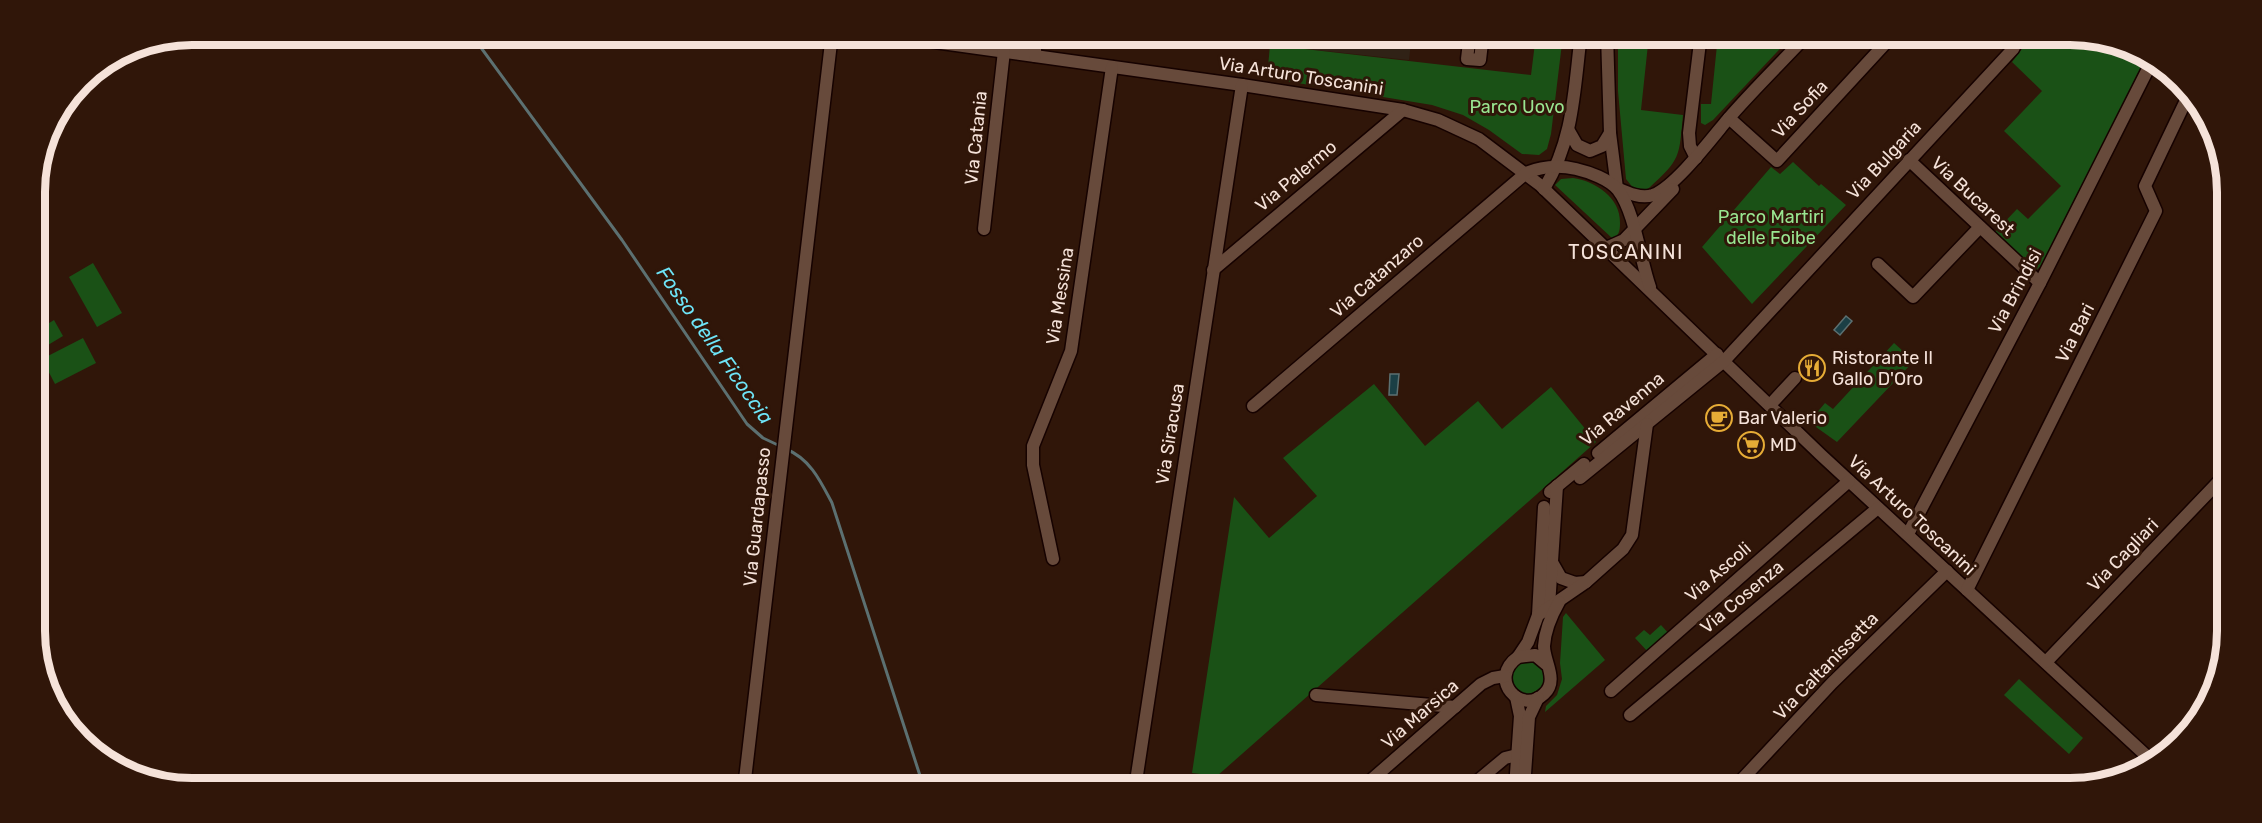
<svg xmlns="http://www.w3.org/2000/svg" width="2262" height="823" viewBox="0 0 2262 823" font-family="Rubik,sans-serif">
<rect width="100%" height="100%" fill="#301609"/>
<path fill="#302216" d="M1271,35V34L1412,35L1409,60L1270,45Z"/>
<g fill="#1a5116">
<path d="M938,34L1024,35L1023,46L1018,48L938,38Z"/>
<path d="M1536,35H1563L1551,134L1547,149L1539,155L1522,154L1489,130L1463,115L1432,105L1267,78L1270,45L1531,75Z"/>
<path d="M1618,35H1649L1641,110L1683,115C1679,157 1681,159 1649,188L1644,190L1634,189L1626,179L1618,91Z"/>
<path d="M1756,35L1774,37L1776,35H1793L1713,120L1705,125L1701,123V104H1711L1718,35Z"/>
<path d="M2024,35H2070L2121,43L2146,59L2040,267L2036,270L1995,232L2017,209L2028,219L2061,186L2004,131L2042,91L2012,62L2024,46Z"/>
<path d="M1793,162L1819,186L1821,184L1846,205L1752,304L1702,247L1771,167L1780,174Z"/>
<path d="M1573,178C1595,181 1621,198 1620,223C1620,231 1619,235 1613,239L1555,185L1561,179Z"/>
<path d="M93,263L122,313L97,327L69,277Z"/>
<path d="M54,320L63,336L38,351L36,347V331Z"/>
<path d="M83,338L96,363L55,384L42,359Z"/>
<path d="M1894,343L1914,361L1837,442L1809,422L1825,403L1833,409Z"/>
<path d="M1374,384L1425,446L1478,401L1502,429L1551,387L1596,442L1217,776L1192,773L1234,497L1269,538L1317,496L1283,458Z"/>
<path d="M1566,613L1605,660L1545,712L1546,706L1557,695L1562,679L1560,663L1563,617Z"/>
<path d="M1661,625L1670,635L1649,653L1635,638L1644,630L1650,635Z"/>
<circle cx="1528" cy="678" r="18"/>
<path d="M2019,679L2083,738L2069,754L2004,695Z"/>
</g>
<g fill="#1b3f45" stroke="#5c7071" stroke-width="1.5">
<path d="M1846,316L1852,321L1840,335L1834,330Z"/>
<path d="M1390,374H1399L1397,395H1389Z"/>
</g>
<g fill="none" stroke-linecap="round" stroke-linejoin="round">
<g stroke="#5c7071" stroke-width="3">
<path d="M471,34L622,240L747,424L763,438L780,446"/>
<path d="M786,449C810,459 820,480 832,503L924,788"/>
</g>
<defs>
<g id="minor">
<path d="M877,34L1242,85L1403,110L1438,120L1479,139L1540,185L1821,455L2152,761"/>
<path d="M1470,34L1467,59L1480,60L1483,34"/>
<path d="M1607,34L1610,133L1617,188"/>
<path d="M1182,41V34"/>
<path d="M969,46L983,34"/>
<path d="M1035,56V34"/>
<path d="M1729,118L1777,161L1894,34"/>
<path d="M1569,131L1577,145L1590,151L1602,146L1610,133"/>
<path d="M1696,158L1690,146L1689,133L1701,34"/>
<path d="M1909,160L2040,283"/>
<path d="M1617,188C1628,193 1641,199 1653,195C1675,187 1712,138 1728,119C1753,90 1781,63 1808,34"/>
<path d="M1544,189C1574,139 1574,90 1581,34"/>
<path d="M984,229L1004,51L997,34"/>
<path d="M1606,248L1624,240L1673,189"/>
<path d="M1878,264L1913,297L1980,227"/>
<path d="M1213,270L1403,110"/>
<path d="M1770,405L1795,378"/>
<path d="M1253,406L1526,173C1543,166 1558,165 1576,169C1589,172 1609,179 1618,190C1635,212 1640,259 1650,287"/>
<path d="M1598,453L1717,354"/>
<path d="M1580,478L1724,361L2013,49L2016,43L2015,34"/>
<path d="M1550,492L1584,464"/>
<path d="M1908,534L2040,283L2151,63"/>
<path d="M1053,559L1033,465V446L1071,351L1112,67"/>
<path d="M1553,564L1561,578L1575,583L1586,582"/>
<path d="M1967,590L2156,211L2145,186L2190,92"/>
<path d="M1549,606L1557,486"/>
<path d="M1538,615L1544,507"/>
<path d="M1518,657L1528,642L1538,615L1586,582L1623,549L1632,535L1647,424"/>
<path d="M2046,662L2227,473"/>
<path d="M1547,665L1535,655L1518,657C1487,679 1521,716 1544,694C1559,680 1544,662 1544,646C1545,630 1551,616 1559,602"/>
<path d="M1611,691L1849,481"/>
<path d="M1316,695L1455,707"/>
<path d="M1630,715L1878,508"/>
<path d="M744,788L832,34"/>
<path d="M1135,788L1242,85"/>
<path d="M1362,788L1481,684L1493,678L1505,676"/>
<path d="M1469,788L1505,758L1525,753"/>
<path d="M1515,788L1520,716L1516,697"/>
<path d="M1524,788L1529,717L1538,698"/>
<path d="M1734,788L1832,683L1947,571"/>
</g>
</defs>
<use href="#minor" stroke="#160200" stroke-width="15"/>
<use href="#minor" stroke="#674a3b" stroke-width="12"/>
</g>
<defs>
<symbol id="restaurant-ring" viewBox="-11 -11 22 22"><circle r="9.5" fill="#301609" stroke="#e6ac36" stroke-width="1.5"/><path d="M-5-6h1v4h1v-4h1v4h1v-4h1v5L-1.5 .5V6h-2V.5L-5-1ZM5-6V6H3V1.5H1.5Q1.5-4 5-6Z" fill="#e6ac36"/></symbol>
<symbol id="cafe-ring" viewBox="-11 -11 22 22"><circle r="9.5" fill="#301609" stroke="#e6ac36" stroke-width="1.5"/><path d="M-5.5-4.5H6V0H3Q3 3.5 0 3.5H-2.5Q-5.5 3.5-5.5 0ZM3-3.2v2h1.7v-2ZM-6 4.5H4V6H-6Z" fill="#e6ac36"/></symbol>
<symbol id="supermarket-ring" viewBox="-11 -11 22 22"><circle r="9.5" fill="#301609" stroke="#e6ac36" stroke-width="1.5"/><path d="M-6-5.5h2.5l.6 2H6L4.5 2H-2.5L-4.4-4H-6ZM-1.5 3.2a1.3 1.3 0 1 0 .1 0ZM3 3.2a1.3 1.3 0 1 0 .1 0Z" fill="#e6ac36"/></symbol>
</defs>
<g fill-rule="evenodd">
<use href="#restaurant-ring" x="1797" y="353" width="30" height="30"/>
<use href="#cafe-ring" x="1704" y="403" width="30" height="30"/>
<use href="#supermarket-ring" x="1736" y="430" width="30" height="30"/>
</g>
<g text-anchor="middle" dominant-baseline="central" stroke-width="6" stroke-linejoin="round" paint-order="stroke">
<g font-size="18" fill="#f5e2d9" stroke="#301609">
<text transform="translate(1301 76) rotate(9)">Via Arturo Toscanini</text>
<text transform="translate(1800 109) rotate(-47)">Via Sofia</text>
<text transform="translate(976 138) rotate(-84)">Via Catania</text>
<text transform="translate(1884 160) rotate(-47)">Via Bulgaria</text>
<text transform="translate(1296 176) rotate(-40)">Via Palermo</text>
<text transform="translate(1973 196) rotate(43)">Via Bucarest</text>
<text transform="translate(1377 276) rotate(-41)">Via Catanzaro</text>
<text transform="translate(2015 291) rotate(-62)">Via Brindisi</text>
<text transform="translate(1060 296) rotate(-81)">Via Messina</text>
<text transform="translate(2075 333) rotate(-63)">Via Bari</text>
<text transform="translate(1622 409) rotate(-40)">Via Ravenna</text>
<text transform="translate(1170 434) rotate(-81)">Via Siracusa</text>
<text transform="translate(1912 515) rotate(43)">Via Arturo Toscanini</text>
<text transform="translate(757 517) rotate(-84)">Via Guardapasso</text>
<text transform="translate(2123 555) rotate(-46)">Via Cagliari</text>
<text transform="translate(1718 572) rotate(-41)">Via Ascoli</text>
<text transform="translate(1742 597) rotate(-40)">Via Cosenza</text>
<text transform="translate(1826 666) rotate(-46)">Via Caltanissetta</text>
<text transform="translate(1420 714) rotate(-41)">Via Marsica</text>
</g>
<g font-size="18" fill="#99e691" stroke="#301609">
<text x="1517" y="107">Parco Uovo</text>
<text x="1771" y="217">Parco Martiri<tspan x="1771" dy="21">delle Foibe</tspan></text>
</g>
<g font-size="18" fill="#f5e2d9" stroke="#301609" text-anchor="start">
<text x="1832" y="358">Ristorante Il<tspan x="1832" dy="21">Gallo D'Oro</tspan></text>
<text x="1738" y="418">Bar Valerio</text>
<text x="1770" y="445">MD</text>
</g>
<g font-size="20" letter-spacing="1.5" fill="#f5e2d9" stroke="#301609">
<text x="1626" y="252">TOSCANINI</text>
</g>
<g font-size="20" font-style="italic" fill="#6ee5f8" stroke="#301609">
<text transform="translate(715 345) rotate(55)">Fosso della Ficoccia</text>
</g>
</g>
<path d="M0 0H2262V823H0ZM192 45H2070A147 147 0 0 1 2217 192V631A147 147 0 0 1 2070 778H192A147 147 0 0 1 45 631V192A147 147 0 0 1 192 45Z" fill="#301609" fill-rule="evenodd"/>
<path fill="none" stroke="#f5e2d9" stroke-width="8" d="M192 45H2070A147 147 0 0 1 2217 192V631A147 147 0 0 1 2070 778H192A147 147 0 0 1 45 631V192A147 147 0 0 1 192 45Z"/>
</svg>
